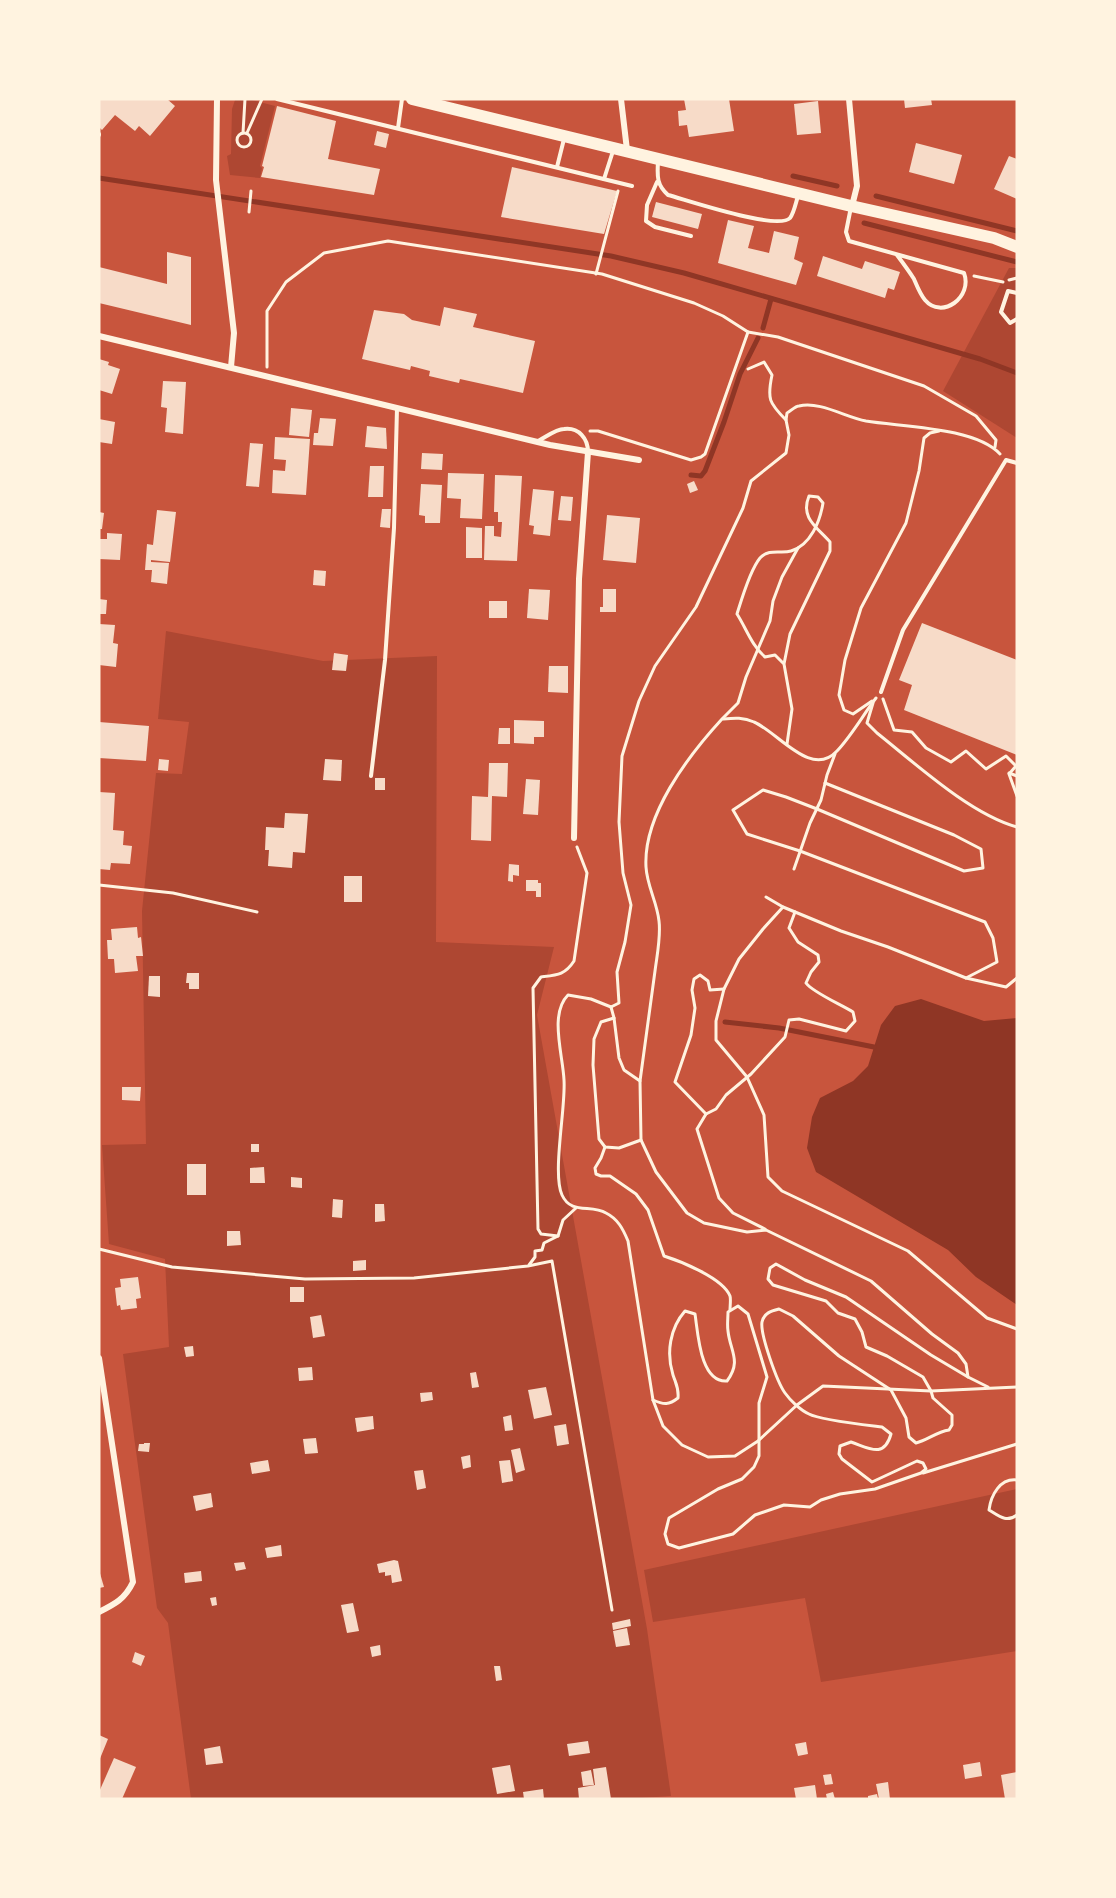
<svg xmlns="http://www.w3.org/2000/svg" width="1116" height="1898" viewBox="0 0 1116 1898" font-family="Arial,sans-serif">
<rect width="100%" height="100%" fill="#c8553d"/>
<g fill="#ae4732">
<path d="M238,99H248L275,106L260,166L262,168L260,178L230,175L227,156L231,154L232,109L235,100Z"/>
<path d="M1009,268H1017V438L943,391Z"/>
<path d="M166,631L323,661L437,656L436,942L554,947L537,1015L647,1629L671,1796L627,1799H191L168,1623L157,1608L123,1354L169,1347L165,1259L109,1244L102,1145L146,1144L142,911L156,773L182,774L189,722L158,719Z"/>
<path d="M1017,1489V1651L821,1682L805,1598L653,1622L644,1570Z"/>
</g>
<path fill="#8f3625" d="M921,999L984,1021L1017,1018V1305L976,1277L948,1250L816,1172L807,1148L812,1117L820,1098L853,1081L868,1066L881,1025L895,1006Z"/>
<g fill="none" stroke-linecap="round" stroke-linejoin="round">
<g stroke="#8f3625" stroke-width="5">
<path d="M793,176L837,186"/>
<path d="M99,178L611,256L684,273L980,359L1017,373"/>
<path d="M876,196L1017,231"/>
<path d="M864,223L1017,262"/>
<path d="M763,328L771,299"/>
<path d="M691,475L701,476L705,471L724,422L740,374L758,338"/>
<path d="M725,1022L779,1028L874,1047"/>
</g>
</g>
<g fill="#f7dbc8">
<path d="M99,99H167L175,106L150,136L139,126L135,131L115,115L102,130L99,127Z"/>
<path d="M684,99H729L734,131L689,137L687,125L679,126L678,111L686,110Z"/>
<path d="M904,99H931L932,105L905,108Z"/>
<path d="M818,101L821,133L797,135L794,104Z"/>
<path d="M277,106L336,121L328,159L380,169L374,195L261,177L264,167L262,166Z"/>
<path d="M377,131L389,134L386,148L374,145Z"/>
<path d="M916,143L962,155L954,184L909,172Z"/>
<path d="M1009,156L1017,159V199L994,189Z"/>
<path d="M512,167L617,191L604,234L501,217Z"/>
<path d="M656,202L702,214L698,229L652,217Z"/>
<path d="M728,220L754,226L748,248L769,253L774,231L799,237L794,259L803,263L796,285L718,263Z"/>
<path d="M167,252L191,257V325L99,303V267L167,284Z"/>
<path d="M823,256L862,269L865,261L900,272L894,290L888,288L885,298L817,276Z"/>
<path d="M444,307L477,314L473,327L535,341L523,393L460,379L459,383L429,376L430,371L411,366L410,370L362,359L374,310L404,314L412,320L440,326Z"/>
<path d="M99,359L109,362L108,365L120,369L112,394L99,390Z"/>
<path d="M163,381L186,382L183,434L165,432L167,408L161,407Z"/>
<path d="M291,408L312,410L309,437L289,435Z"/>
<path d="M320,418L336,419L333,446L313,445L314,433H318Z"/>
<path d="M99,419L115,422L112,444L99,442Z"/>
<path d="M367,426L386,428L387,449L365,447Z"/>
<path d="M275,437L310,439L306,495L272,493L273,470L285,471L286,460L274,459Z"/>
<path d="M250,443L263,444L259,487L246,486Z"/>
<path d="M422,453L443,454L442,470L421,469Z"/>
<path d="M370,466H384L383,497H368Z"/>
<path d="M448,473L484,474L482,519L460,518L461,499L447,498Z"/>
<path d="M495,475L522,476L517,561L484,560L485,526H494V536L501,537L502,522H498V512H494Z"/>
<path d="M694,481L698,490L690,493L687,484Z"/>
<path d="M421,484L442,485L440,523H425V516L419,515Z"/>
<path d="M533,489L554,491L550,536L533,534L534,526L529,525Z"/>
<path d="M561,496L573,497L571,521L558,520Z"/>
<path d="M382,509H391L390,528L380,527Z"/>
<path d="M157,510L176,512L170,562L151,560V562L169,563L167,584L151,582L152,570H145L147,544L153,545Z"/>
<path d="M99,512L104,513L102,529H99Z"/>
<path d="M607,515L640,518L636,563L603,560Z"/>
<path d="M466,527L482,528V558H466Z"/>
<path d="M107,533L122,534L120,560L99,559V539H107Z"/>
<path d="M314,570L326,571L325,586L313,585Z"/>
<path d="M529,589L550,590L548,620L527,618Z"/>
<path d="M603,589H616V612H600V607H603Z"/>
<path d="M99,599L107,600L106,614H99Z"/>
<rect x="489" y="601" width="18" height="17"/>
<path d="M922,623L1017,660V755L904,710L912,685L899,680Z"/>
<path d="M99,624L115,625L113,643L118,644L116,667L99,665Z"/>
<path d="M334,653L348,655L346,671L332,670Z"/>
<path d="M549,666H568V693L548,692Z"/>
<path d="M514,720L544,721V737H534V744L514,743Z"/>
<path d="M99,722L149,726L146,761L99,758Z"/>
<path d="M499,728H510V744H498Z"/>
<path d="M159,759L169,760L168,771L158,770Z"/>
<path d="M325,759L342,760L341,781L323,780Z"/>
<path d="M489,763H508L507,797L492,796L491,841L471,840L472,796L488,797Z"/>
<rect x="375" y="778" width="10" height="12"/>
<path d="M526,779L540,780L538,815L523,814Z"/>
<path d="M99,792L115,793L113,830L124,831L123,845L132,846L130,864L111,863L110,870L99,869Z"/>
<path d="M285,813L308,814L305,853L293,852L292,868L268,866L269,850H265L266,827L284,828Z"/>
<path d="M509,864L519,865V876L513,875V882L508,881Z"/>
<rect x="344" y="876" width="18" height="26"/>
<path d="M526,880H538V883H541V897H536V891H526Z"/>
<path d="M137,927L138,938L141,937L143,956H136L138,971L115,973L114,959H108L107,940H112L111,929Z"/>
<path d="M187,973H199V989H189V983H186Z"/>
<path d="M149,976H160V997L148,996Z"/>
<path d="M122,1087H141L140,1101L122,1100Z"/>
<rect x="251" y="1144" width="8" height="8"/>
<rect x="187" y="1164" width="19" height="31"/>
<path d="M264,1167L265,1183H250V1168Z"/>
<path d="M291,1177L302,1178V1188L291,1187Z"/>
<path d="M333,1199L343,1200L342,1218L332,1217Z"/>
<path d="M375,1204H384L385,1221L375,1222Z"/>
<path d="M227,1231H240L241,1245L227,1246Z"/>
<path d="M366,1260V1270L353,1271V1261Z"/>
<path d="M138,1277L141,1298L136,1299L137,1308L121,1310L120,1305L117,1306L115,1288L121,1287L120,1279Z"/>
<rect x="290" y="1287" width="14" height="15"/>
<path d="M321,1315L325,1336L313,1338L310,1317Z"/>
<path d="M193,1346L194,1356L186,1357L184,1347Z"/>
<path d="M312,1367L313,1380L299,1381L298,1368Z"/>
<path d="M476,1372L479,1387L472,1388L470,1373Z"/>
<path d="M546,1387L552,1415L534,1419L528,1390Z"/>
<path d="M432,1392L433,1400L421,1402L420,1393Z"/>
<path d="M511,1415L513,1430L505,1431L503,1417Z"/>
<path d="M373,1416L374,1429L357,1432L355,1418Z"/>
<path d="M566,1424L569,1444L557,1446L554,1426Z"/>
<path d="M316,1438L318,1453L305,1454L303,1439Z"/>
<path d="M144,1443H150L149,1452L138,1451L139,1444H144Z"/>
<path d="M520,1448L525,1470L516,1473L511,1450Z"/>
<path d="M470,1455L471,1467L463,1469L461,1457Z"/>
<path d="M268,1460L270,1471L252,1474L250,1463Z"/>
<path d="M510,1460L513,1481L502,1483L499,1461Z"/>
<path d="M423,1470L426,1488L417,1490L414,1471Z"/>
<path d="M211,1493L213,1507L196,1511L193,1496Z"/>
<path d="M281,1545L282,1556L267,1558L265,1548Z"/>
<path d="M394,1560L398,1561L402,1581L392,1583L391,1575L385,1576V1572L379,1573L377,1564Z"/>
<path d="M244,1562L246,1569L236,1571L234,1563Z"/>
<path d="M99,1570L104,1587L99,1588Z"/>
<path d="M201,1571L202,1581L185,1583L184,1573Z"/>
<path d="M216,1597L217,1605L212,1606L210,1598Z"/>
<path d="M353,1603L359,1631L347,1633L341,1605Z"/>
<path d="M630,1619L631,1626L613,1630L612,1623Z"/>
<path d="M627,1628L630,1645L616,1647L613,1631Z"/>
<path d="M380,1645L381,1655L372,1657L370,1647Z"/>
<path d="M135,1652L145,1656L141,1666L132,1662Z"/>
<path d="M494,1666H500L502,1680L496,1681Z"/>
<path d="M99,1735L108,1739L99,1761Z"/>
<path d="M588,1741L590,1753L569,1756L567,1744Z"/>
<path d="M806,1742L808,1754L798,1756L795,1744Z"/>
<path d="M220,1746L223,1763L206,1765L204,1749Z"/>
<path d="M114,1758L136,1767L122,1799H99V1792Z"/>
<path d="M980,1762L982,1776L965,1779L963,1765Z"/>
<path d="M510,1765L515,1791L497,1794L492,1768Z"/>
<path d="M606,1767L611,1799H579L578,1788L595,1785L593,1769Z"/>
<path d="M591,1770L594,1785L583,1786L581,1772Z"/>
<path d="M1017,1772V1799H1005L1001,1775Z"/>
<path d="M831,1774L833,1784L825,1785L823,1775Z"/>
<path d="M888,1782L890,1799H879L876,1784Z"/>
<path d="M815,1785L817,1799H796L794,1788Z"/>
<path d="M543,1789L544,1799H524L523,1792Z"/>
<path d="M833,1792L835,1799H827L826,1794Z"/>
<path d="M877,1794L878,1799H868V1796Z"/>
</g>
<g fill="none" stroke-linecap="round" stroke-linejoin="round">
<g stroke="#fff3e0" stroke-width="3">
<path d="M243,133L245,99"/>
<path d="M247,133L262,99"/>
<circle cx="244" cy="140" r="7"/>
<path d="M249,212L251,191"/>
<path d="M596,274L618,191"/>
<path d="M974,276L1003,282"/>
<path d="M1009,280L1017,278"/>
<path d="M267,367V311L286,282L324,253L388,241L602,274L694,303L723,316L748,332"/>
<path d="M748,369L764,362L772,375C767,399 769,403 786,420"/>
<path d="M590,431H598L691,460L701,457L705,454L748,332L778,337L924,386L976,416L996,440L995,447"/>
<path d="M1000,454C975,427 902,427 866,421C845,417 820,401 799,406C795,406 791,411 787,413L786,420L789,435L786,453L751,481L743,508L696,607L655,666L639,701L622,756L619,822L623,873L631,905L625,942L617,972L619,1003L611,1007L591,999L568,995C549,1014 563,1055 564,1080C566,1107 552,1173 562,1195C571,1215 591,1204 606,1213C618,1219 623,1229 628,1241L653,1400L663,1426L682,1445L708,1457L735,1456L758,1441L797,1405L823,1386L931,1391L1017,1387"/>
<path d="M784,664L775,655L765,657C752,646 746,628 737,614C742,598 750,570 760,558C769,548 781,554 791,551C811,545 820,521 823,503L818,497L809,496C800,518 817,527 830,542V551L790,634L784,664L792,709L787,744"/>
<path d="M883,699L894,730L912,732L926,748L951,762L966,751L986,769L1006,756L1016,766L1009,774L1017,796"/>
<path d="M872,701L853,714L844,710L839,695L845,660L861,608L906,523L919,471L924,438L930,433L939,431"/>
<path d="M873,703L867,723L877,733C916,764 970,814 1017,827"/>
<path d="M723,718L738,703L746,677L770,621L773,601L782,577L798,548"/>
<path d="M1009,773L1017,776"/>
<path d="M825,783L954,835L981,849L983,868L964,871L817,809L786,797L763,790L733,810L747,834L800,851L985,922L993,938L997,962L966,978"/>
<path d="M794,869L810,823L821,800L827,775L835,754"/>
<path d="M99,885L173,893L257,912"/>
<path d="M766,897L783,907L841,931L888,947L966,978L1006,987L1017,978"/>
<path d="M783,907L763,929L739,959L724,989L716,1021V1040L747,1077L764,1115L768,1177L782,1191L908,1251L987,1318L1017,1329"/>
<path d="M611,1007L614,1018L601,1022L594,1039L593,1065L599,1139L605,1147L619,1148L641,1140"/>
<path d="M614,1018L619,1058L624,1070L640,1081L641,1140L656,1172L687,1213L704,1223L747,1232L766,1230L871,1281L932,1334L958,1353L966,1364L968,1377L988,1387"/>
<path d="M640,1081C645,1044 650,1008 655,971C657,955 661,937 659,921C657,902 647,886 646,867C643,815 688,756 722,719C734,718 743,717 754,722C778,732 811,779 837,751C852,735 863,715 876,698"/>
<path d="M706,1114L675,1082L691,1035L695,1008L692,990L694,979L700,975L708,981L710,990L724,989"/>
<path d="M605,1147L601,1158L595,1168L596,1174L601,1176H610L636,1194L648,1210L664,1256C680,1261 723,1278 730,1296C731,1299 730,1306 730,1310"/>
<path d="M765,1229L733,1213L719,1198L697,1129L706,1114L716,1109L726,1095L751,1074L785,1037L789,1020L799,1019L846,1031L855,1021L853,1012C842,1005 812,992 806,983L811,972L819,962L818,955L798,942L789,928L795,912"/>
<path d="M558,1236L541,1234L538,1229L533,988L541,977C557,975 565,975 574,961L587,873L577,847"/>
<path d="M99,1249L172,1267L305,1279L414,1278L528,1266L552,1261L612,1610"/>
<path d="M529,1265L535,1257V1251L542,1250L544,1243L558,1236L563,1220L576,1208"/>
<path d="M653,1400C664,1405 669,1405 678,1398C679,1388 676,1384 673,1375C666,1353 670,1328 685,1311L695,1314C698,1333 700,1383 727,1381C742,1361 730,1351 728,1331C727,1325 728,1318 728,1312L738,1306L748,1314L767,1377L759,1403V1456L754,1467L742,1479L718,1489L669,1518L665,1534L668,1544L679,1548L733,1534L755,1515L784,1505L810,1507L821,1500L840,1494L875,1489L921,1473L926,1469L923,1463L917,1461L872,1482L842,1459L839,1454L840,1446L851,1442C869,1448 884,1459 891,1434L882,1427C866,1425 820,1420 809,1414C800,1410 790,1400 785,1393C777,1382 760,1334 762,1322C764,1313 771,1311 779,1309L793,1316L839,1356L891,1390L906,1418L909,1437L916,1443C928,1440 936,1432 949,1430L952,1425V1415L933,1398L931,1391L923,1377L887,1356L866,1347L862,1332L855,1319L838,1313L826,1301L773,1285L768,1279L770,1268L776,1264L805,1280L846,1297L931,1355L968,1377"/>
<path d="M923,1473L1017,1444"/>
<path d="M1017,1480C1000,1478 991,1495 989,1510C999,1516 1006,1523 1017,1515"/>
</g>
<g stroke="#fff3e0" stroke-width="4">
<path d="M277,99L632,186"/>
<path d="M398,128L402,99"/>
<path d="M99,134V135"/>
<path d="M658,162C657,177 657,185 668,195C687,200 778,231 790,218C794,213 796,202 798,196"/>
<path d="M557,167L564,139"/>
<path d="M604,179L613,151"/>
<path d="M657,182L647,205L646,221L655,227L691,236"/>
<path d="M851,207L846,232L849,241L964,273C973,297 942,320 925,300C920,294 917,286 914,279C909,271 903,263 897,255"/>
<path d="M1017,293L1008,291L1001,312L1010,323L1017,319"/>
<path d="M538,441C546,437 556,429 564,429C579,427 588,439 588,452"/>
<path d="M881,692L903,630L1006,460L1017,463"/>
<path d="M371,776L385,660L394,528L397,408"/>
</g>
<g stroke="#fff3e0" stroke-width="6">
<path d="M217,99L216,180L234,333L231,367"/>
<path d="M621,99L627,150"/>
<path d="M849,99L857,186L852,206"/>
<path d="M99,336L550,445L639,460"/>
<path d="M574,838L579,579L588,452"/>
<path d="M99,1358L133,1582C125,1599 115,1604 99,1612"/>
</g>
<path stroke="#fff3e0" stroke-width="12" d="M412,99L851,206L994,238L1017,247"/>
</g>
<rect width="1116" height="1898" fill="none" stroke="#fff3e0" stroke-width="201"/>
</svg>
